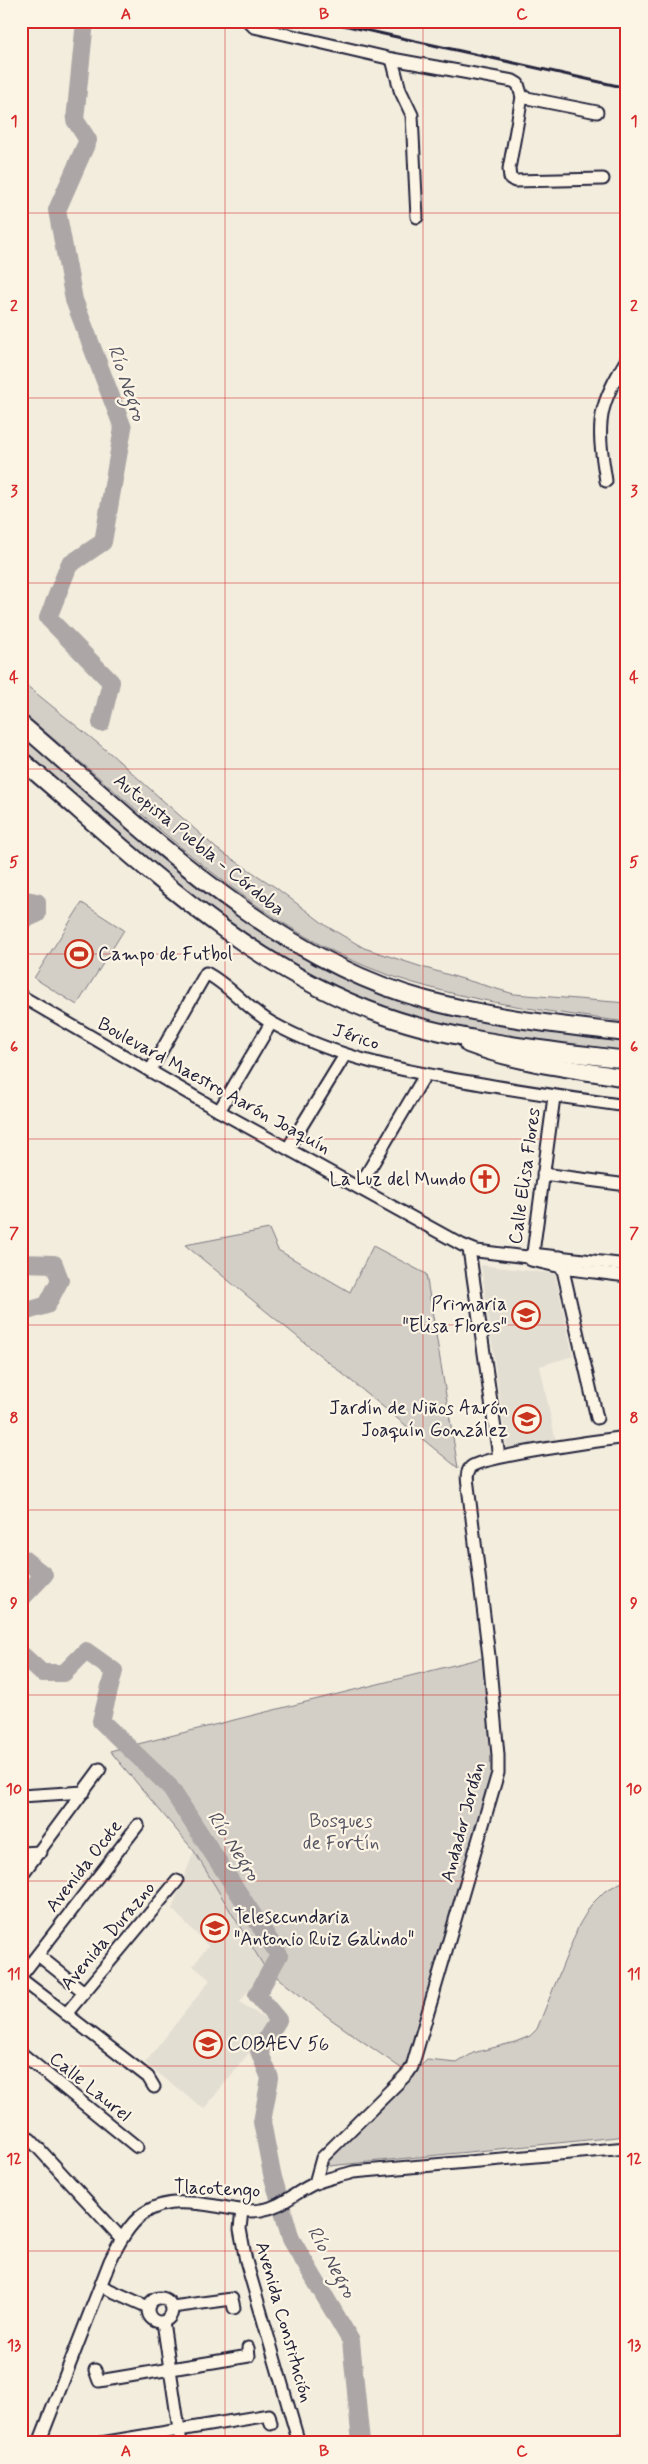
<svg xmlns="http://www.w3.org/2000/svg" width="648" height="2464" viewBox="0 0 648 2464" font-family="Mynerve,sans-serif">
<rect width="100%" height="100%" fill="#f3edde"/>
<filter id="ink" filterUnits="userSpaceOnUse"><feTurbulence type="fractalNoise" baseFrequency=".02" numOctaves="2"/><feDisplacementMap in="SourceGraphic" scale="10" xChannelSelector="R" yChannelSelector="G"/><feConvolveMatrix kernelMatrix="1 2 1 2 8 2 1 2 1" color-interpolation-filters="sRGB"/></filter>
<g filter="url(#ink)">
<g fill="#e3ded2">
<path d="M481,1265L555,1274L573,1356L540,1366L556,1442L507,1449Z"/>
<path d="M194,1851L265,1968L240,2002L272,2024L204,2109L145,2063L210,1980L193,1966L208,1946L172,1909Z"/>
</g>
<g fill="#d4cfc6" stroke="#7b7880">
<path d="M21,681L111,754L217,849L275,887L328,927L364,948L422,967L514,994L627,1003V1022C544,1011 462,1001 383,973C296,941 223,883 153,824C109,786 65,749 21,711Z"/>
<path d="M21,732L224,904L261,932L306,958L358,984L433,1009L627,1040V1052L465,1030L429,1022L354,995L299,969L214,914L21,751Z"/>
<path d="M82,903L124,930L77,1005L34,978Z"/>
<path d="M269,1229L278,1250L350,1292L373,1246L426,1274L458,1468L185,1245Z"/>
<path d="M486,1657L498,1773L408,2073L332,2020L265,1968L194,1851L110,1751Z"/>
<path d="M622,1882L627,1931V2136L329,2166L327,2161L414,2075L416,2070L427,2060L457,2063L473,2053L515,2042L530,2036L537,2029L579,1925L591,1905L605,1891Z"/>
</g>
<g fill="none" stroke-linecap="round" stroke-linejoin="round">
<g stroke="#aca7a6" stroke-width="18">
<path d="M85,21L75,120L88,140L57,210L74,300L123,428L103,542L69,565L48,618L111,682L101,723"/>
<path d="M21,899L37,902V914L21,921"/>
<path d="M21,1263L54,1264L60,1280L47,1305L21,1313"/>
<path d="M21,1557L44,1575L21,1599"/>
<path d="M21,1654L42,1673H64L86,1651L114,1671L101,1721L169,1786L279,1955L257,1995L278,2020L259,2051L270,2078L262,2122L272,2174L291,2239L351,2341L361,2443"/>
</g>
<defs>
<g id="minor">
<path d="M248,21L254,27L392,59L513,81L518,84L522,97L509,169L510,178L515,181L603,179"/>
<path d="M392,59L400,90L412,115L417,217"/>
<path d="M522,97L597,112"/>
<path d="M606,481C603,460 598,437 602,415C605,396 617,376 627,359"/>
<path d="M21,996L219,1111L462,1245L477,1251L527,1257L532,1254L627,1265"/>
<path d="M150,1071L206,973C231,986 248,1010 272,1023C335,1058 407,1072 476,1083C526,1092 576,1099 627,1106"/>
<path d="M219,1111L271,1023"/>
<path d="M288,1148L345,1055"/>
<path d="M543,1174L627,1185"/>
<path d="M359,1187L425,1075"/>
<path d="M469,1249L499,1457"/>
<path d="M560,1257L597,1418"/>
<path d="M531,1260L570,1269L627,1276"/>
<path d="M532,1260L554,1097"/>
<path d="M21,1796L84,1792"/>
<path d="M21,1853L41,1852"/>
<path d="M21,1876L100,1769"/>
<path d="M38,1955L84,1992"/>
<path d="M21,1976L138,1825"/>
<path d="M21,1979L148,2077L154,2087"/>
<path d="M66,2014L177,1881"/>
<path d="M21,2053L137,2147"/>
<path d="M21,2134L30,2139L121,2238"/>
<path d="M315,2183L322,2158L408,2073L412,2067L498,1773V1755L489,1656L468,1486C467,1479 466,1472 471,1467C483,1456 603,1440 627,1437"/>
<path d="M242,2210L240,2229L246,2261L299,2443"/>
<path d="M101,2286L148,2307"/>
<circle cx="160" cy="2310" r="12"/>
<path d="M172,2307L232,2299L234,2308"/>
<path d="M163,2322L181,2443"/>
<path d="M95,2370L99,2381L249,2356L248,2348"/>
<path d="M39,2443L110,2261C136,2207 156,2196 216,2206C230,2208 246,2213 261,2210C283,2207 296,2191 316,2183C327,2178 341,2176 353,2172L627,2148"/>
<path d="M101,2443L269,2415L271,2424"/>
<path d="M579,2443L627,2441"/>
</g>
<g id="highway">
<path d="M21,724C143,828 268,957 426,1000C492,1018 559,1025 627,1033"/>
<path d="M21,760C135,856 242,966 385,1016C458,1042 550,1050 627,1060"/>
<path d="M468,1044C518,1063 574,1069 627,1078"/>
</g>
</defs>
<use href="#minor" stroke="#22223b" stroke-width="15"/>
<use href="#highway" stroke="#22223b" stroke-width="20"/>
<use href="#minor" stroke="#fcf5e5" stroke-width="11"/>
<use href="#highway" stroke="#fcf5e5" stroke-width="16"/>
<path stroke="#22223b" stroke-width="3" d="M325,21L627,88"/>
</g>
</g>
<path fill="none" stroke="#d62828" stroke-width="1" stroke-opacity="0.55" d="M225,21V2443M423,21V2443M21,213H627M21,398H627M21,583H627M21,769H627M21,954H627M21,1139H627M21,1325H627M21,1510H627M21,1695H627M21,1881H627M21,2066H627M21,2251H627"/>
<defs>
<symbol id="stadium-ring" viewBox="-11 -11 22 22"><circle r="9.5" fill="#fcf5e5" stroke="#c8321e" stroke-width="1.5"/><path d="M0-5a6.5 5 0 1 0 0 10a6.5 5 0 1 0 0-10ZM-3.5-1.8h7v3.6h-7Z" fill="#c8321e"/></symbol>
<symbol id="church-ring" viewBox="-11 -11 22 22"><circle r="9.5" fill="#fcf5e5" stroke="#c8321e" stroke-width="1.5"/><path d="M-1.2-6h2.4v3.5h3.3v2.4h-3.3V6h-2.4V-.1h-3.3v-2.4h3.3Z" fill="#c8321e"/></symbol>
<symbol id="school-ring" viewBox="-11 -11 22 22"><circle r="9.5" fill="#fcf5e5" stroke="#c8321e" stroke-width="1.5"/><path d="M0-5L7-2L0 1L-7-2ZM-4 1L0 2.5L4 1V4Q0 6-4 4Z" fill="#c8321e"/></symbol>
</defs>
<g fill-rule="evenodd">
<use href="#stadium-ring" x="63" y="938" width="32" height="32"/>
<use href="#church-ring" x="469" y="1163" width="32" height="32"/>
<use href="#school-ring" x="510" y="1299" width="32" height="32"/>
<use href="#school-ring" x="511" y="1403" width="32" height="32"/>
<use href="#school-ring" x="199" y="1912" width="32" height="32"/>
<use href="#school-ring" x="192" y="2028" width="32" height="32"/>
</g>
<g text-anchor="middle" dominant-baseline="central" stroke-width="4.5" stroke-linejoin="round" paint-order="stroke">
<g font-size="19" fill="#22223b" stroke="#fcf5e5">
<text transform="translate(199 845) rotate(39)">Autopista Puebla - Córdoba</text>
<text transform="translate(356 1037) rotate(18)">Jérico</text>
<text transform="translate(214 1086) rotate(29)">Boulevard Maestro Aarón Joaquín</text>
<text transform="translate(525 1176) rotate(-82)">Calle Elisa Flores</text>
<text transform="translate(463 1822) rotate(-75)">Andador Jordán</text>
<text transform="translate(84 1866) rotate(-52)">Avenida Ocote</text>
<text transform="translate(108 1936) rotate(-50)">Avenida Durazno</text>
<text transform="translate(90 2087) rotate(39)">Calle Laurel</text>
<text transform="translate(217 2189) rotate(3)">Tlacotengo</text>
<text transform="translate(284 2322) rotate(74)">Avenida Constitución</text>
</g>
<g font-size="19" fill="#22223b" stroke="#fcf5e5" text-anchor="start">
<text x="98" y="954">Campo de Futbol</text>
<text x="466" y="1179" text-anchor="end">La Luz del Mundo</text>
<text x="507" y="1304" text-anchor="end">Primaria<tspan x="507" dy="22">"Elisa Flores"</tspan></text>
<text x="508" y="1408" text-anchor="end">Jardín de Niños Aarón<tspan x="508" dy="22">Joaquín González</tspan></text>
<text x="234" y="1917">Telesecundaria<tspan x="234" dy="22">"Antonio Ruiz Galindo"</tspan></text>
<text x="227" y="2044">COBAEV 56</text>
</g>
<g font-size="19" fill="#575665" stroke="#fcf5e5">
<text x="341" y="1821">Bosques<tspan x="341" dy="22">de Fortín</tspan></text>
</g>
<g font-size="20" font-style="italic" fill="#525160" stroke="#fcf5e5">
<text transform="translate(126 383) rotate(71)">Río Negro</text>
<text transform="translate(233 1846) rotate(57)">Río Negro</text>
<text transform="translate(331 2262) rotate(61)">Río Negro</text>
</g>
</g>
<rect width="648" height="2464" fill="none" stroke="#fcf5e5" stroke-width="55"/>
<rect x="28" y="28" width="592" height="2408" fill="none" stroke="#d62828" stroke-width="2"/>
<g font-size="16" text-anchor="middle" font-weight="bold" fill="#d62828">
<text x="126" y="19">A</text>
<text x="324" y="19">B</text>
<text x="522" y="19">C</text>
<text x="14" y="126">1</text>
<text x="634" y="126">1</text>
<text x="14" y="311">2</text>
<text x="634" y="311">2</text>
<text x="14" y="496">3</text>
<text x="634" y="496">3</text>
<text x="14" y="682">4</text>
<text x="634" y="682">4</text>
<text x="14" y="867">5</text>
<text x="634" y="867">5</text>
<text x="14" y="1052">6</text>
<text x="634" y="1052">6</text>
<text x="14" y="1238">7</text>
<text x="634" y="1238">7</text>
<text x="14" y="1423">8</text>
<text x="634" y="1423">8</text>
<text x="14" y="1608">9</text>
<text x="634" y="1608">9</text>
<text x="14" y="1794">10</text>
<text x="634" y="1794">10</text>
<text x="14" y="1979">11</text>
<text x="634" y="1979">11</text>
<text x="14" y="2164">12</text>
<text x="634" y="2164">12</text>
<text x="14" y="2350">13</text>
<text x="634" y="2350">13</text>
<text x="126" y="2456">A</text>
<text x="324" y="2456">B</text>
<text x="522" y="2456">C</text>
</g>
</svg>
